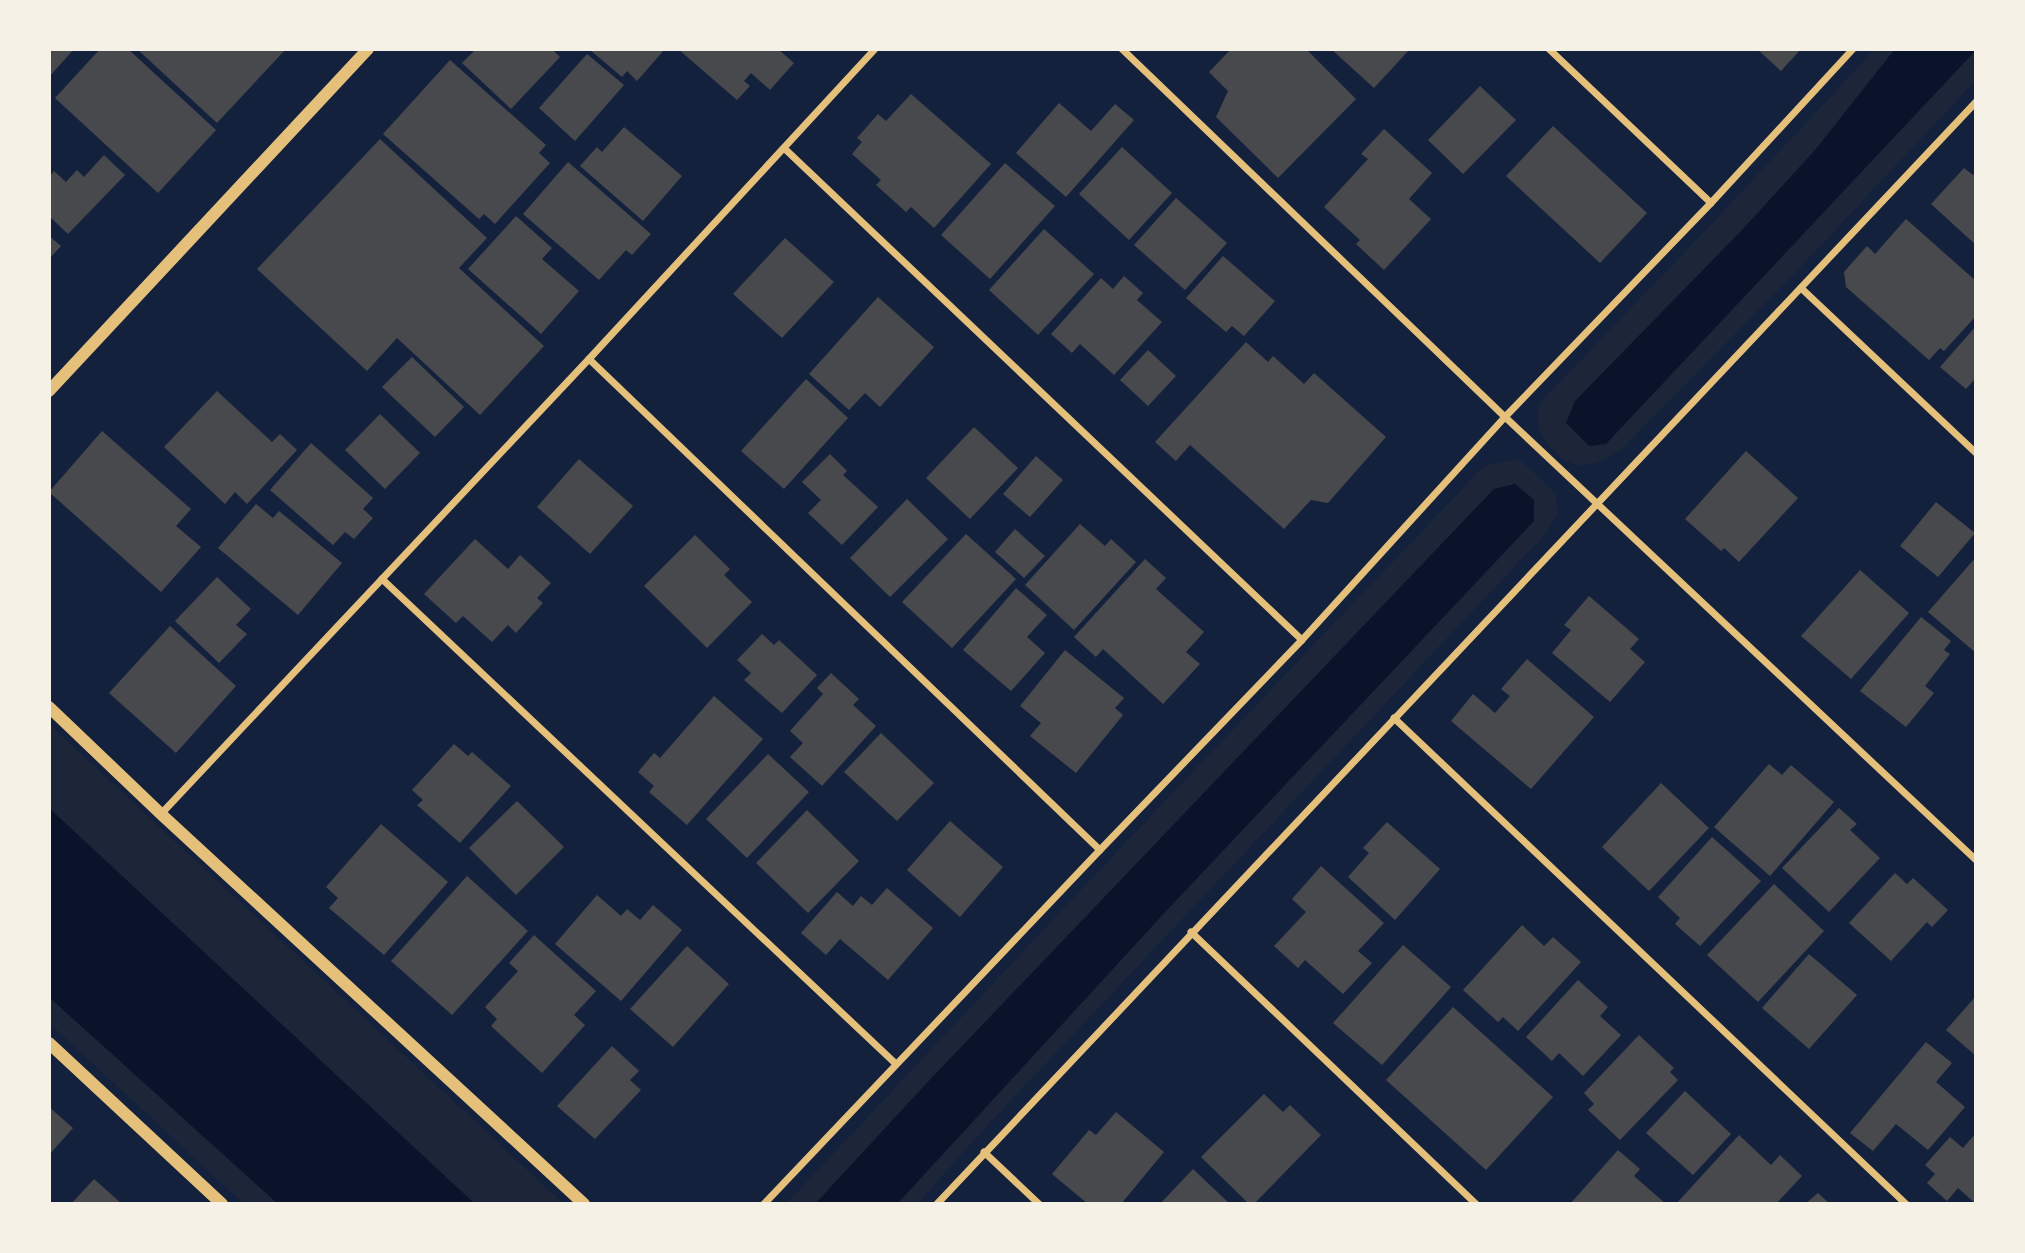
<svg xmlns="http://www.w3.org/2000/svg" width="2025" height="1253" viewBox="0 0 2025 1253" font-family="Quicksand,sans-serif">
<rect width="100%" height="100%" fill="#14213d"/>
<g fill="#1d2539">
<path d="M1875,49H1895L1816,149L1743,229L1606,443L1976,50V80L1793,275L1620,451C1607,458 1593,466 1578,465C1569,464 1560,457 1554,451C1539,435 1533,423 1541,402L1721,214Z"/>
<path d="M1516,459L1526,465L1556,494L1557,513L1548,531L970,1144L918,1204H897L1167,910L1534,521V500L1515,484L1494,489L925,1085L815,1204H786L1110,859L1484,466Z"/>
<path d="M49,724L564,1204H475L49,808Z"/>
<path d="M49,997L254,1182L278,1204H244L49,1023Z"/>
</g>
<g fill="#0b132b">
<path d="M1895,49L1976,50L1606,444L1589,446L1566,423L1575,401L1743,229L1816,149Z"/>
<path d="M1515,484L1534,500V521L1167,910L897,1204H815L925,1085L1494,489Z"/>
<path d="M49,808L475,1204H278L49,997Z"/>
</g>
<g fill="#48494c">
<path d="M49,49H74L49,77Z"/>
<path d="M100,49H128L216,130L158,193L55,98Z"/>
<path d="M137,49H286L217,123Z"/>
<path d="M476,49H552L560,57L511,109L462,63Z"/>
<path d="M589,49H665L637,81L627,71L622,77Z"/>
<path d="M678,49H778L794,63L770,90L751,73L744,81L750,86L737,100Z"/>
<path d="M1231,49H1306L1356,99L1278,178L1216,117L1228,91L1209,72Z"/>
<path d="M1331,49H1410L1374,88Z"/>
<path d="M1757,49H1801L1781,71Z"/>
<path d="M587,54L624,85L575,141L539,108Z"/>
<path d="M450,60L546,145L539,153L550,163L495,224L484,214L479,219L383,134Z"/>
<path d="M1480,86L1516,120L1463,174L1428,140Z"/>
<path d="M911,94L991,164L934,228L911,207L906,212L876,185L881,180L852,154L862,142L857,138L878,114L886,121Z"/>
<path d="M1059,103L1091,131L1115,104L1134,120L1066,197L1016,153Z"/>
<path d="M1553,126L1647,213L1600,263L1506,176Z"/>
<path d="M624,127L682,176L643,221L580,166L597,147L602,152Z"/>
<path d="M1384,129L1432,173L1409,199L1431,219L1384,270L1356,244L1360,240L1324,207L1368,159L1361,154Z"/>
<path d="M380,139L487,238L459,268L544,346L480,415L397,338L367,371L257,269Z"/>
<path d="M1122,147L1172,193L1129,240L1079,194Z"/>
<path d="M104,155L125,175L68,234L49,216V177L54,171L66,182L77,170L84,177Z"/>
<path d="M568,162L651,234L632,255L626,250L599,280L523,214Z"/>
<path d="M1005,163L1055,206L990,279L941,235Z"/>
<path d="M1964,168L1973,175L1976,172V245L1931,204Z"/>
<path d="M1176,198L1227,243L1185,290L1134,245Z"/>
<path d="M516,216L552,248L542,259L579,291L541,334L468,269Z"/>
<path d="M1906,219L1976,281V316L1944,351L1940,348L1929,360L1846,287L1844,272L1867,246L1875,254Z"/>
<path d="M1044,229L1094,274L1038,335L989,290Z"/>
<path d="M49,236L61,246L49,259Z"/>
<path d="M785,238L834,282L782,338L733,294Z"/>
<path d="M1223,256L1275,301L1244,336L1232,326L1226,332L1186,298Z"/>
<path d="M1124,276L1143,293L1137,300L1162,322L1114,375L1080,344L1072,353L1051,334L1101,278L1113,289Z"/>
<path d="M878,297L934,347L880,407L865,393L849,410L809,374Z"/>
<path d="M1976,326V382L1974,380L1966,389L1940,367Z"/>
<path d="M1246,342L1268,362L1273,356L1304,384L1314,373L1386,437L1328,503L1311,500L1284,529L1190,445L1176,461L1155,442Z"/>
<path d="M1148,350L1176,376L1148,406L1120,380Z"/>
<path d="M412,357L464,407L435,437L382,387Z"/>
<path d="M806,379L848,418L784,489L741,451Z"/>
<path d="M217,391L272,442L280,434L297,450L247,504L235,492L225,504L164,447Z"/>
<path d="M380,414L420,453L385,489L345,450Z"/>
<path d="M974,427L1018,468L970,519L926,478Z"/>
<path d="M102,431L191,509L176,526L201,547L161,592L49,492Z"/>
<path d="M311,443L373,498L363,509L373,518L354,539L345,532L333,545L270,490Z"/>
<path d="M1746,451L1798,498L1739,562L1724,548L1721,551L1685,519Z"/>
<path d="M830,454L847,471L843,475L878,507L842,545L808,513L821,500L802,482Z"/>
<path d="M1036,456L1063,480L1030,517L1003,494Z"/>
<path d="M579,459L633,506L590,554L537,507Z"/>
<path d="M907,499L948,539L890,597L850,558Z"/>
<path d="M1936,502L1975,533L1938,577L1900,546Z"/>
<path d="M256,504L273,518L279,511L342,563L298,615L218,548Z"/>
<path d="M1080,524L1105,546L1111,539L1136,562L1074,630L1025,585Z"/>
<path d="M1015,529L1045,556L1024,578L995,552Z"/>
<path d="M966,534L1016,579L952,648L902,602Z"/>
<path d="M695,535L730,569L724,575L752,602L707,648L644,586Z"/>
<path d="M475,539L508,569L520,555L551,583L537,598L543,603L516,633L508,625L492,642L463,616L456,623L424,594Z"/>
<path d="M1976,557V653L1928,612Z"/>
<path d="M1145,559L1166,578L1156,589L1204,632L1186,652L1200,664L1163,704L1103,649L1096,657L1074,637Z"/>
<path d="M1860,570L1909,613L1851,679L1801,636Z"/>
<path d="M217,577L251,609L236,625L247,634L219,663L175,621Z"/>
<path d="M1016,588L1047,615L1027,637L1045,653L1011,691L963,650Z"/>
<path d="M1589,596L1639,639L1630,649L1645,662L1610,702L1552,653L1571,630L1564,625Z"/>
<path d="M1921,617L1951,641L1944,650L1950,654L1925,686L1934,693L1906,727L1860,691Z"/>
<path d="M170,626L236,686L176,753L109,693Z"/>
<path d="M762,634L774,645L779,640L817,675L782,713L744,680L751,673L737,660Z"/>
<path d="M1065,650L1124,698L1115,708L1123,715L1076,773L1030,736L1041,723L1020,706Z"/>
<path d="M1527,659L1594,717L1531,789L1451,721L1473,694L1495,713L1510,696L1501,689Z"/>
<path d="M831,673L859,699L853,705L876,726L822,786L790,757L803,743L790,731L823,694L817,688Z"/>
<path d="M714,696L763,739L687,825L649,792L654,786L638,772L654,753L660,758Z"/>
<path d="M881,733L934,783L897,821L844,772Z"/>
<path d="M454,744L468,756L472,752L511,786L460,843L417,805L423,800L412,790Z"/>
<path d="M768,754L809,792L747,858L706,819Z"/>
<path d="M1769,764L1782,775L1791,765L1834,802L1770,876L1714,827Z"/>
<path d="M1661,783L1709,828L1649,891L1602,847Z"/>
<path d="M517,801L564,847L516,895L469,848Z"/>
<path d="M1839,808L1857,824L1850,830L1880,858L1829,912L1782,868Z"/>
<path d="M807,810L859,861L808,913L756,863Z"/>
<path d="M950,821L1003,867L960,917L907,870Z"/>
<path d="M1387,822L1440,869L1395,920L1348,877L1369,853L1363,848Z"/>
<path d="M381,824L448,882L384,955L329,908L338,898L326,887Z"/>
<path d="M1712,837L1761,881L1700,946L1675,924L1680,918L1658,897Z"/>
<path d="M1321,866L1384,923L1358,951L1372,963L1343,994L1305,960L1298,968L1274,946L1306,912L1292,899Z"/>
<path d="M1895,873L1907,884L1913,878L1948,910L1932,927L1927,922L1891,961L1849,923Z"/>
<path d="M467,876L528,931L452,1015L391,961Z"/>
<path d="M1774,884L1824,931L1758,1002L1707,955Z"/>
<path d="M887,888L933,928L888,980L840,939L826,955L801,933L837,892L853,906L861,896L872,905Z"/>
<path d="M597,895L621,916L627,909L640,920L653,905L682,930L621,1001L555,944Z"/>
<path d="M1522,925L1544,946L1553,937L1581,962L1518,1031L1503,1017L1498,1022L1463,990Z"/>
<path d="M534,935L596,991L574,1015L585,1025L542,1073L491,1026L497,1019L485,1007L518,971L509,963Z"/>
<path d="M1403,945L1451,987L1382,1065L1333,1023Z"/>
<path d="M687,946L729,984L673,1047L630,1009Z"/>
<path d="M1809,954L1857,995L1809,1049L1762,1008Z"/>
<path d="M1578,980L1608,1007L1600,1016L1621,1035L1583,1076L1559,1053L1552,1061L1526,1037Z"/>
<path d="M1976,996V1056L1946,1030Z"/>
<path d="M1453,1007L1553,1097L1486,1170L1386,1080Z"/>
<path d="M1639,1035L1674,1068L1670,1072L1678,1080L1620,1140L1588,1110L1594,1104L1584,1093Z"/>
<path d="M1926,1042L1952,1063L1936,1082L1965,1107L1928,1150L1896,1124L1873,1151L1850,1133Z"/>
<path d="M612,1046L639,1071L630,1080L641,1090L595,1139L557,1106Z"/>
<path d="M1685,1091L1731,1134L1693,1175L1646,1133Z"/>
<path d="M1264,1094L1283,1112L1290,1105L1321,1135L1254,1204H1249L1201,1157Z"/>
<path d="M49,1107L73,1128L49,1155Z"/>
<path d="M1116,1112L1164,1152L1121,1204H1088L1052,1174L1089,1130L1096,1135Z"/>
<path d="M1976,1133V1204L1958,1188L1947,1201L1927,1183L1935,1174L1925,1165L1950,1137L1963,1148Z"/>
<path d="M1739,1135L1771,1165L1780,1155L1802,1176L1776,1204H1676Z"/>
<path d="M1618,1150L1640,1169L1634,1176L1666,1204H1570Z"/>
<path d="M1193,1169L1230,1204H1160Z"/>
<path d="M94,1179L122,1204H71Z"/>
<path d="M1818,1193L1830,1204H1805Z"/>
</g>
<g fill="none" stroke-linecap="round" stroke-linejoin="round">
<g stroke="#e5c07b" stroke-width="7">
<path d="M1122,49L1505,417L1976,860"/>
<path d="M1549,49L1711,203"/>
<path d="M785,149L1302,640"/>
<path d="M1801,288L1976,453"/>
<path d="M589,359L1100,850"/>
<path d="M382,579L896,1064"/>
<path d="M1394,718L1906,1204"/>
<path d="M161,814L589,359L875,49"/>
<path d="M1191,932L1476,1204"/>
<path d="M984,1152L1039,1204"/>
<path d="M764,1204L1100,850L1302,640L1505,417L1711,203L1853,49"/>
<path d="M937,1204L1976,102"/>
</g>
<g stroke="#e5c07b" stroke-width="12">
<path d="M49,391L368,49"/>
<path d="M49,707L161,814L584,1204"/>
<path d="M49,1043L222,1204"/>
</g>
</g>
<rect width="2025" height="1253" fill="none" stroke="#f6f1e7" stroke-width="102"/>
</svg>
